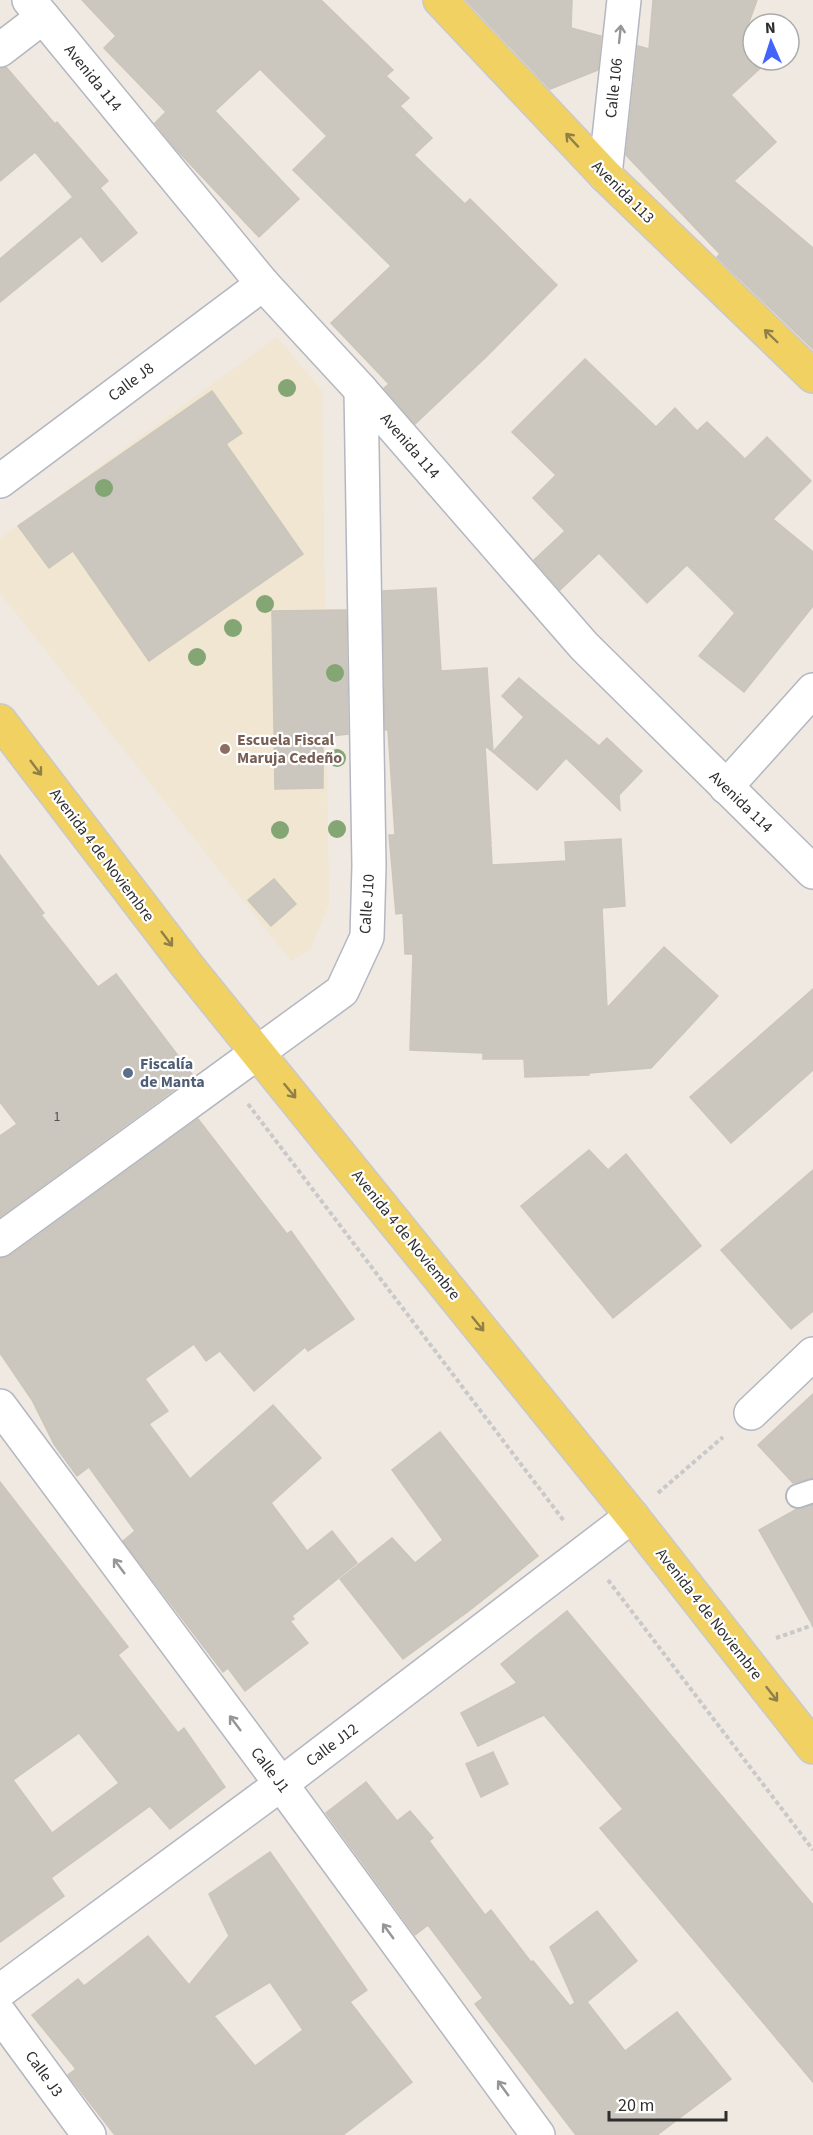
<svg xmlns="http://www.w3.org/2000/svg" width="813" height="2135" viewBox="0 0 813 2135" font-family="'Source Sans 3',sans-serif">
<rect width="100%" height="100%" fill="#efe9e1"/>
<path fill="#f0e6d1" d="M277,337L322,391L329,905L310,949L291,961L0,593V539Z"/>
<g fill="#cbc7bf" stroke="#cbc5ba" stroke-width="1.5" fill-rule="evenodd">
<path d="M82,0H321L393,70L386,76L409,98L400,106L432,138L414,155L465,204L470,199L557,285L486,357L415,424L384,388L389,384L331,323L391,266L293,170L327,136L260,69L215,111L299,199L259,237L175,148L155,123L166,112L104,48L116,36Z"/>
<path d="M466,0H572L571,28L601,36L598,70L550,89Z"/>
<path d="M653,0H757L744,36L753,45V60L768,61L731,95L776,142L734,181L813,248V349L717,257L720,254L626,155L638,46L649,49Z"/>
<path d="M6,67L55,124L57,122L108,181L100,188L137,233L102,262L81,236L0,302V259L73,197L35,152L0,181V68Z"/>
<path d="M585,359L656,427L675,408L697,431L707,422L745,459L767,437L811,481L773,519L813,552V606L744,692L699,656L735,613L687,565L647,603L599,553L560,590L534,560L565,531L533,498L556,475L512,432Z"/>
<path d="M212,391L242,433L226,444L303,554L149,661L73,551L49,568L18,526Z"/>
<path d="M436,588L441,671L487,668L493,752L485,746L491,844L489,846H491L492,865L566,861L565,842L621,839L625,906L602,908L607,1008L664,947L718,996L651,1068L589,1073V1075L525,1077L524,1059H483V1053L410,1050L413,954H405L403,913L396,914L392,868L389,835H395L388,730H385L383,591Z"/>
<path d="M346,610L348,734L323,737V788L275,789L272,611Z"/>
<path d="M519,678L599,746L607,738L642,771L619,795L620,810L566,758L537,790L493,752L524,717L502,696Z"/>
<path d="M0,855L44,913L41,915L98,987L116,974L192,1074L174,1088L175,1089L0,1217V1136L17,1124L0,1102Z"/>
<path d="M274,879L296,904L271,926L248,900Z"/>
<path d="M813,989V1070L731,1143L690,1097Z"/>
<path d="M198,1119L287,1234L291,1231L354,1319L308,1351L305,1347L254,1391L220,1351L206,1361L194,1344L145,1379L168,1411L149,1424L190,1479L273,1405L321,1458L271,1503L307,1551L332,1531L357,1563L292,1616L294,1619L290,1621L308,1643L245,1691L228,1668L223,1672L123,1541L135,1531L89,1467L77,1476L54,1444L32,1400L0,1353V1258L11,1255Z"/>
<path d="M589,1150L608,1170L626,1154L701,1246L613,1318L521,1206Z"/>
<path d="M813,1170V1311L791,1329L721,1250Z"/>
<path d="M813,1394V1478L793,1483L758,1445Z"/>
<path d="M440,1432L538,1556L470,1610L403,1659L340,1579L392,1538L415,1563L443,1540L392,1470Z"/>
<path d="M0,1482L128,1647L118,1655L178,1733L184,1728L225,1787L170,1829L150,1806L51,1878L64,1896L0,1942ZM79,1733L119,1783L52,1833L13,1780Z"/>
<path d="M813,1505V1626L759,1530L797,1509Z"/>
<path d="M567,1611L813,1905V2082L600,1828L623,1809L544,1715L478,1746L461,1713L517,1683L501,1664Z"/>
<path d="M493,1752L508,1784L481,1797L466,1764Z"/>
<path d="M366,1782L397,1821L410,1811L433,1838L429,1841L485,1915L491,1910L531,1962L533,1961L570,2006L575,2003L550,1947L597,1911L637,1961L587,2002L625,2051L677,2012L731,2079L657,2135H576L475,2004L483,1998L428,1925L415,1935L326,1813Z"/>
<path d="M270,1852L367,1990L350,2002L412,2082L343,2135H115L68,2075L76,2069L32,2015L78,1979L84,1986L148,1936L189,1985L229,1936L209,1894ZM270,1982L303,2030L255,2066L214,2016Z"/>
</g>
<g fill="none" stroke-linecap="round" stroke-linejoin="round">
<defs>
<path id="service" d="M798,1496L813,1491"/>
<g id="minor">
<path d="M29,0L263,284L361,390L584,646L813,872"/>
<path d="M0,50L43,17"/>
<path d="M605,175L624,0"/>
<path d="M0,481L263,284"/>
<path d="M726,787L813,690"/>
<path d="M0,1240L342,991L367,937L369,866L361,390"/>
<path d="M751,1413L813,1354"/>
<path d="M0,1991L281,1784L632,1516"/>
<path d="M0,2014L89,2135"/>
</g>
<path id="tertiary" d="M0,1406L281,1784L538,2135"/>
<g id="primary">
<path d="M440,0L605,175L813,376"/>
<path d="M0,721L189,968L632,1516L813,1747"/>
</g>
</defs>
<use href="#service" stroke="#b4b7c1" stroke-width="26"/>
<use href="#minor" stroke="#b4b7c1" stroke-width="36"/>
<use href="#tertiary" stroke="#b4b7c1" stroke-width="36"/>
<use href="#primary" stroke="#c9c9c9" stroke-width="36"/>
<g stroke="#c9c9c9" stroke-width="4" stroke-dasharray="4.5 3" stroke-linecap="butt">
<path d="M248,1104L564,1521"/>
<path d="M658,1493L723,1437"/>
<path d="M608,1580L813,1850"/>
<path d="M776,1638L813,1625"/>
</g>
<use href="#service" stroke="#fff" stroke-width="22"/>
<use href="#minor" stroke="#fff" stroke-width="33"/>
<use href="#tertiary" stroke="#fff" stroke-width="33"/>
<use href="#primary" stroke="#f2d163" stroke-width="33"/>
</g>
<g fill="#84a574">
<circle cx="287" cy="388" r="9"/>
<circle cx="104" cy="488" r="9"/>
<circle cx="265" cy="604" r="9"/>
<circle cx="233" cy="628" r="9"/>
<circle cx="197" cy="657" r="9"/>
<circle cx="335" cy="673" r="9"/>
<circle cx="337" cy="758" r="9"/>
<circle cx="337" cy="829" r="9"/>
<circle cx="280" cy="830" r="9"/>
</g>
<defs><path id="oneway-shaft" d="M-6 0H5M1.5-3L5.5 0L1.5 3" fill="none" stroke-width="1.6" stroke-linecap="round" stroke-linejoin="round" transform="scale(1.5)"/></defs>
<g stroke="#969696">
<use href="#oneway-shaft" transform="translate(620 34) rotate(-84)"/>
<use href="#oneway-shaft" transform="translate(119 1566) rotate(-127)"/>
<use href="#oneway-shaft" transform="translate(235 1723) rotate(-127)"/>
<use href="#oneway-shaft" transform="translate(388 1931) rotate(-126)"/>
<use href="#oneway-shaft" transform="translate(503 2088) rotate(-126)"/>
</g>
<g stroke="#908048">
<use href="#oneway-shaft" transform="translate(572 140) rotate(-133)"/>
<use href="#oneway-shaft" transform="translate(771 336) rotate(-136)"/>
<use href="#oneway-shaft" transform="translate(36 768) rotate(53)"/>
<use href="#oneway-shaft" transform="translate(167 939) rotate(53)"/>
<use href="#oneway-shaft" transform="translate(290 1091) rotate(51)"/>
<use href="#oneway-shaft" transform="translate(478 1324) rotate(51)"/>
<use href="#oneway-shaft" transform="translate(772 1694) rotate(52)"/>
</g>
<circle fill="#8d6e63" stroke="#fff" stroke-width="2" cx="225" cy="749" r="6"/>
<circle fill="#5c6f8a" stroke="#fff" stroke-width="2" cx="128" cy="1073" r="6"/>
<g text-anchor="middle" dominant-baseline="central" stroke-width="4.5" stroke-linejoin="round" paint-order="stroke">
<g font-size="14" fill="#555452">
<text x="57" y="1117">1</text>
</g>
<g font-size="16" fill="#2e2e2e" stroke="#fff">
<text transform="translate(93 78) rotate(51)">Avenida 114</text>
<text transform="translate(614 88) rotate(-84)">Calle 106</text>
<text transform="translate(623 192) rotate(45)">Avenida 113</text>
<text transform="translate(131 382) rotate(-37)">Calle J8</text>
<text transform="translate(410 446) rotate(49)">Avenida 114</text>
<text transform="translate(741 802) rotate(44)">Avenida 114</text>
<text transform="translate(102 855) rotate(53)">Avenida 4 de Noviembre</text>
<text transform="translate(367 904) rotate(-86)">Calle J10</text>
<text transform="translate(406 1235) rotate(51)">Avenida 4 de Noviembre</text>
<text transform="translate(709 1614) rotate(52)">Avenida 4 de Noviembre</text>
<text transform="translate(332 1745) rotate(-37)">Calle J12</text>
<text transform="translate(270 1770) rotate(53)">Calle J1</text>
<text transform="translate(44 2074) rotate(54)">Calle J3</text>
</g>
<g font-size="16" font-weight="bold" fill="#785e54" stroke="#fff" text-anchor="start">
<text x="237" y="740">Escuela Fiscal<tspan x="237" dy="18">Maruja Cedeño</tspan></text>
</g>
<g font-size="16" font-weight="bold" fill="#4e5e75" stroke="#fff" text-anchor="start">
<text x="140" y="1064">Fiscalía<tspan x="140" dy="18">de Manta</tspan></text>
</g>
</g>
<g transform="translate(771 42) rotate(357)"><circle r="28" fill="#ffffff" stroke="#ababab" stroke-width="1.5"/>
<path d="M0-4.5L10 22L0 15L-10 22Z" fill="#4264fb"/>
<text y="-9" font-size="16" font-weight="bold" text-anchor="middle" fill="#2e2e2e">N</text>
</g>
<path d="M609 2111v9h117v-9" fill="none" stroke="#2e2e2e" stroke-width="3"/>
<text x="618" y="2111" font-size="18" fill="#2e2e2e" stroke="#ffffff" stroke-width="4.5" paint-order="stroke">20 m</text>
</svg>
